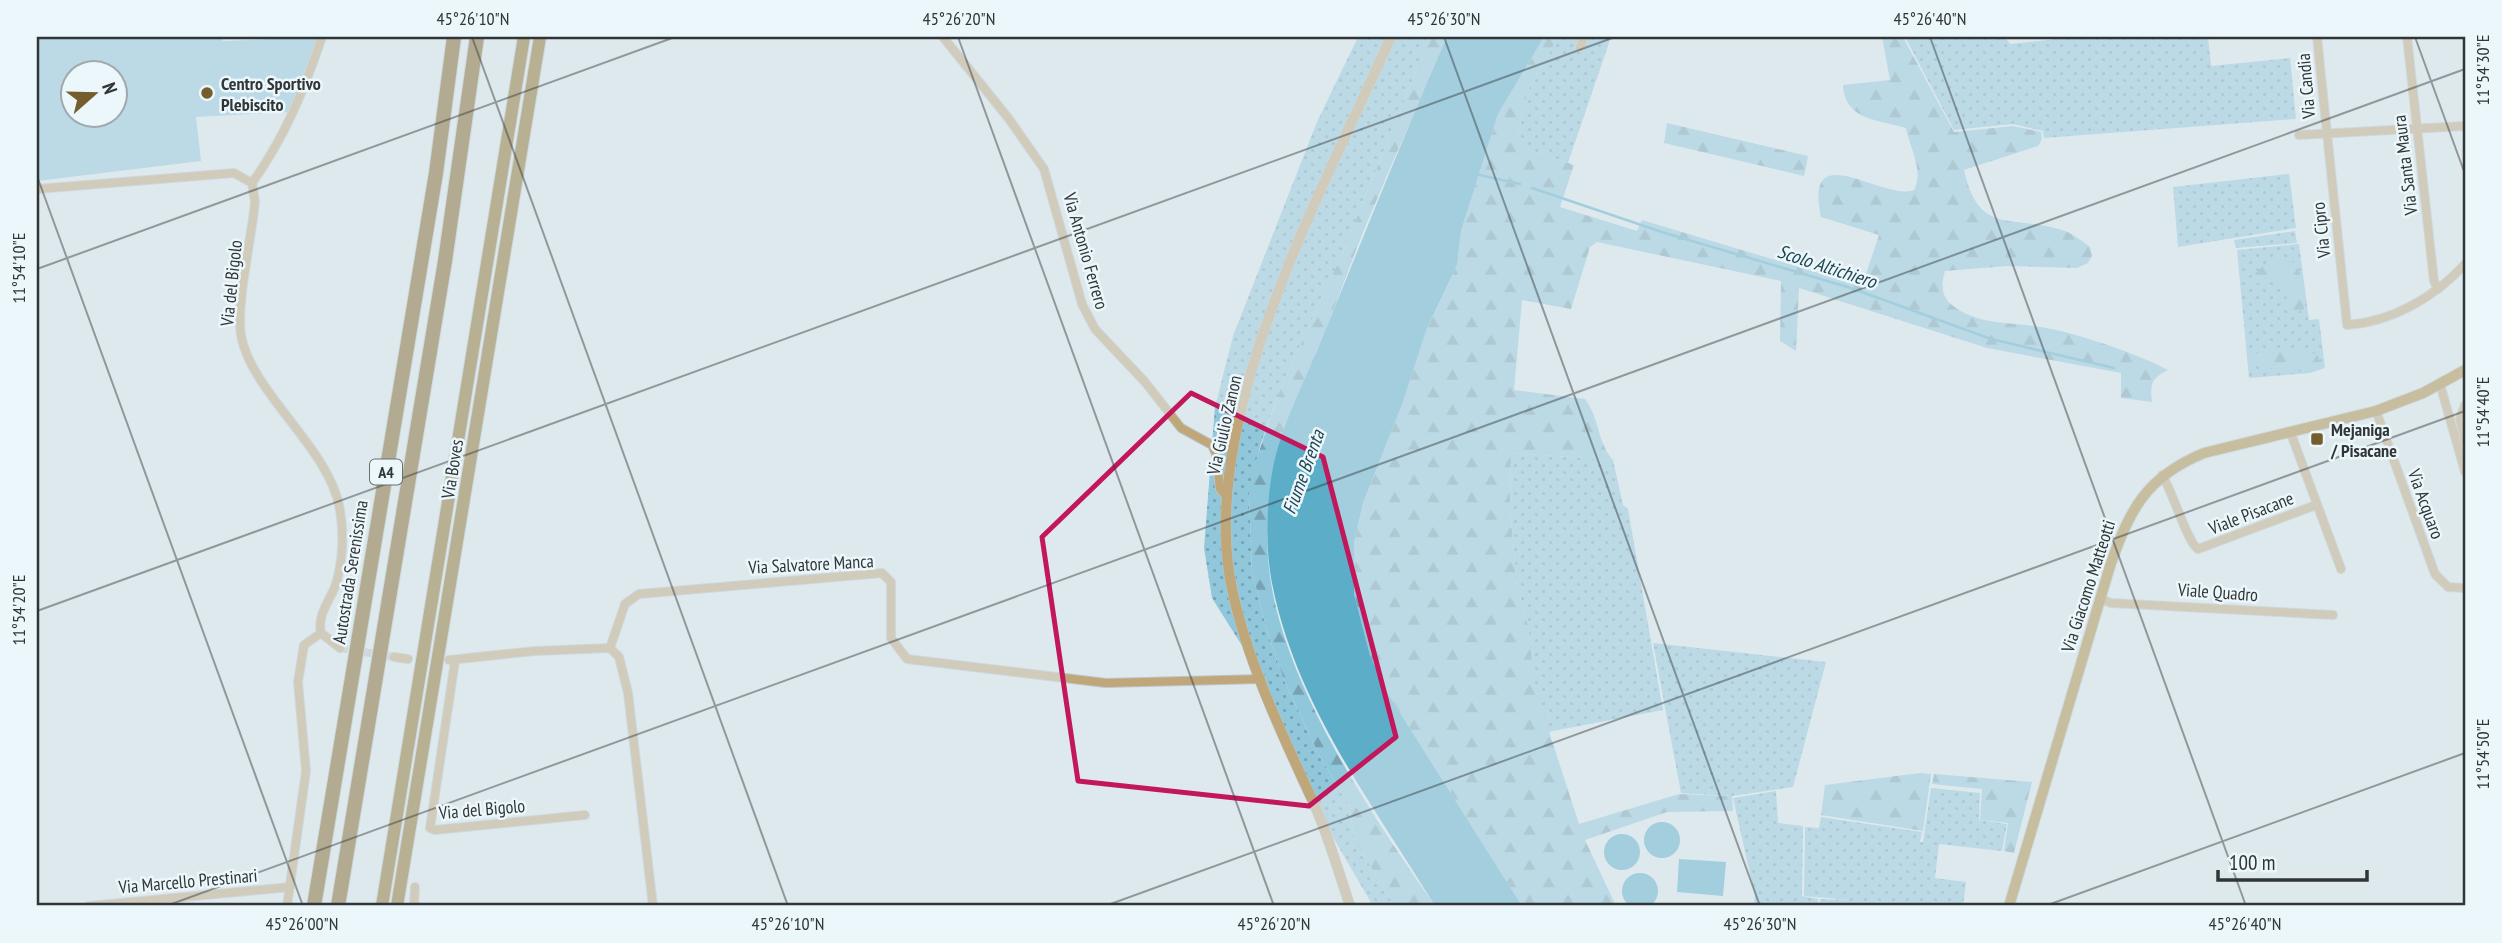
<svg xmlns="http://www.w3.org/2000/svg" width="2502" height="943" viewBox="0 0 2502 943" font-family="'PT Sans Narrow',sans-serif">
<defs>
<pattern id="grass-dots" width="8" height="8" patternUnits="userSpaceOnUse" patternTransform="scale(1.75)"><rect width="8" height="8" fill="#90c7db"/><path d="M2 2h.1M6 6h.1" fill="none" stroke="#76a2b2" stroke-width="1.8" stroke-linecap="round"/></pattern>
<pattern id="forest-firs" width="22" height="20" patternUnits="userSpaceOnUse" patternTransform="scale(1.75)"><rect width="22" height="20" fill="#90c7db"/><path d="M5 1l3.5 6h-7zM16 11l3.5 6h-7z" fill="#76a2b2"/></pattern>
</defs>
<rect width="100%" height="100%" fill="#dee9ee"/>
<g fill="url(#grass-dots)">
<path d="M1358,37H1430L1342,254L1281,387L1260,446L1249,496L1252,571L1267,631L1284,680L1319,755L1348,803L1355,841L1395,906H1373L1327,827L1263,679L1212,598L1204,548L1215,407L1233,336L1317,122Z"/>
<path d="M1558,37H1611L1568,163L1516,145L1527,92Z"/>
<path d="M1905,37H2005L2010,44L2075,37H2208L2211,66L2290,58L2296,119L2044,138L2043,131L2013,124L1954,130Z"/>
<path d="M2289,174L2296,228L2178,247L2173,187Z"/>
<path d="M2295,231L2297,243L2236,248L2234,240Z"/>
<path d="M2299,244L2309,320L2319,319L2325,368L2310,373L2249,378L2237,250Z"/>
<path d="M1511,453L1613,460L1623,505L1628,509L1663,710L1548,732L1534,685L1526,619L1517,586L1510,508Z"/>
<path d="M1653,643L1826,662L1793,787L1732,796L1681,793Z"/>
<path d="M1931,788L1980,793L1979,820L2007,824L2002,851L1939,844L1935,878L1966,882L1963,906H1819L1820,899L1850,900L1804,896L1805,827L1819,828L1821,817L1922,832L1920,842H1923Z"/>
<path d="M1776,791L1778,823L1803,826L1802,896L1818,899V906H1754L1755,896L1733,798Z"/>
</g>
<g fill="url(#forest-firs)">
<path d="M1430,37H1447C1426,91 1400,143 1378,197C1359,240 1343,285 1326,330C1292,415 1259,471 1269,568C1281,681 1371,814 1435,906H1395L1355,841L1348,803L1319,755L1284,680L1267,631L1252,571L1249,496L1253,469L1281,387L1342,254Z"/>
<path d="M1544,37H1558L1527,92L1516,145L1574,165L1560,207L1637,231L1642,220L1862,286L1879,235L1821,217C1803,134 1883,202 1914,190C1924,170 1910,149 1906,128C1879,120 1844,120 1843,85L1890,80L1882,37H1903L1954,132L2013,126L2041,132L2042,139L2038,146L1964,170C1979,237 2012,214 2062,230C2072,233 2082,241 2090,247L2092,256L2088,263L2077,268L2007,266L1945,271C1941,284 1941,296 1952,305C1979,327 2014,321 2046,328C2080,334 2138,354 2168,370C2151,379 2150,383 2152,402L2121,398V373L1987,348L1799,288L1796,351L1780,341L1781,281L1597,242L1590,247L1571,309L1522,300L1514,390L1585,399C1600,419 1597,442 1613,460L1511,453L1510,508L1517,586L1529,630L1534,685L1579,824L1679,794L1732,796L1733,811L1667,812L1585,840L1616,906H1522L1385,689L1370,655L1354,594V543L1363,503L1403,402L1427,328L1457,265L1461,231L1498,114Z"/>
<path d="M1667,123L1808,156L1804,176L1664,143Z"/>
<path d="M2283,258L2295,263L2300,274L2304,309L2295,313L2288,310L2285,284L2267,280L2252,285L2251,278L2263,266Z"/>
<path d="M2269,348L2309,351L2318,356L2320,365L2316,370L2295,372L2250,365L2248,357Z"/>
<path d="M1920,773L1931,774L1923,831L1821,815L1825,785Z"/>
<path d="M1934,774L2032,782L2014,853L2004,851L2008,823L1980,820L1982,789L1932,784Z"/>
</g>
<path fill="#90c7db" fill-rule="evenodd" d="M37,37H222L223,41L319,37L290,112L196,117L201,161L37,181ZM74,74H116V116H74Z"/>
<g fill="#5cadc8">
<path d="M1447,37H1544L1498,114L1461,231L1457,265L1427,328L1403,402L1363,503L1354,543V594L1370,655L1385,689L1522,906H1435C1373,804 1298,708 1273,588C1265,551 1266,510 1272,473C1281,424 1306,380 1324,334C1364,235 1404,135 1447,37Z"/>
<circle cx="1662" cy="840" r="18"/>
<circle cx="1622" cy="852" r="18"/>
<path d="M1679,859L1726,862L1723,896L1677,892Z"/>
<circle cx="1640" cy="891" r="18"/>
</g>
<g fill="none" stroke-linecap="round" stroke-linejoin="round">
<g stroke="#5cadc8" stroke-width="2.5">
<path d="M1475,174L1520,184"/>
<path d="M1532,188L1665,233L1851,288L1991,339L2114,368"/>
</g>
<path stroke="#bbc5c9" stroke-width="8" stroke-dasharray="8 4" stroke-linecap="butt" d="M340,648L394,657"/>
<defs>
<g id="minor">
<path d="M943,37L1009,119L1044,169L1082,304L1095,329L1145,382L1181,428L1212,445L1216,454L1220,489L1225,495"/>
<path d="M2317,37L2347,325C2392,322 2435,297 2465,264"/>
<path d="M2407,37L2434,281L2438,289"/>
<path d="M1580,47L1584,37"/>
<path d="M2299,135L2465,126"/>
<path d="M252,183C285,137 304,90 322,37"/>
<path d="M37,189L234,173L252,183L255,202C252,236 236,304 241,335C251,393 330,448 340,510C344,533 343,561 336,584C330,601 317,614 321,633L340,648"/>
<path d="M2440,384L2465,472"/>
<path d="M2465,405L2460,419L2465,442"/>
<path d="M2376,411L2435,574L2448,587L2465,588"/>
<path d="M2290,431L2341,569"/>
<path d="M2162,475C2172,490 2188,544 2198,549L2316,505"/>
<path d="M2100,599L2111,603L2333,615"/>
<path d="M610,648L625,604L639,594L882,573L891,582V638L907,659L1106,683L1261,679"/>
<path d="M610,648L619,657L628,693L653,906"/>
<path d="M394,657L408,659"/>
<path d="M449,660L535,651L610,648"/>
<path d="M455,661L430,828L435,830L585,815"/>
<path d="M89,906L290,887"/>
<path d="M287,906L306,771L298,682L304,645L321,633"/>
<path d="M414,906L415,887"/>
</g>
<path id="tertiary" d="M1350,906C1339,873 1329,838 1315,806C1283,736 1248,664 1232,589C1196,421 1323,189 1391,37"/>
<path id="secondary" d="M2009,906L2110,566C2130,509 2146,477 2204,453L2376,411L2423,393L2465,370"/>
<g id="trunk">
<path d="M382,906L524,37"/>
<path d="M397,906L540,37"/>
</g>
<g id="motorway">
<path d="M314,906L436,173L454,37"/>
<path d="M338,906L445,261L477,37"/>
</g>
</defs>
<use href="#minor" stroke="#bbc5c9" stroke-width="10"/>
<use href="#tertiary" stroke="#bbc5c9" stroke-width="11"/>
<use href="#secondary" stroke="#bbc5c9" stroke-width="12"/>
<use href="#trunk" stroke="#bbc5c9" stroke-width="14"/>
<use href="#motorway" stroke="#bbc5c9" stroke-width="16"/>
<use href="#minor" stroke="#bfa77a" stroke-width="8"/>
<use href="#tertiary" stroke="#bfa77a" stroke-width="10"/>
<use href="#secondary" stroke="#ab873e" stroke-width="10"/>
<use href="#trunk" stroke="#8a6a23" stroke-width="12"/>
<use href="#motorway" stroke="#7e6120" stroke-width="14"/>
</g>
<path d="M0 0H2502V943H0ZM1191,393L1323,457L1396,737L1309,806L1078,781L1042,537Z" fill="#dee9ee" fill-opacity=".55" fill-rule="evenodd"/>
<path fill="none" stroke="#c2185b" stroke-width="5" stroke-linejoin="round" d="M1191,393L1323,457L1396,737L1309,806L1078,781L1042,537Z"/>
<path fill="none" stroke="#313537" stroke-width="2" stroke-opacity="0.45" d="M472,37L788,906M958,37L1274,906M1444,37L1760,906M1930,37L2246,906M2415,37L2465,174M37,176L303,906M37,269L675,37M37,611L1615,37M166,906L2465,69M1105,906L2465,411M2045,906L2465,753"/>
<g fill="#755d2d" stroke="#ebf7fb" stroke-width="2.5">
<circle cx="207" cy="93" r="7"/>
<rect x="2310" y="432" width="14" height="14" rx="3.5"/>
</g>
<g text-anchor="middle" dominant-baseline="central" stroke-width="5" stroke-linejoin="round" paint-order="stroke">
<rect fill="#ebf7fb" stroke="#696f72" stroke-width="2" x="370" y="459.5" width="32" height="25" rx="5"/>
<g font-size="16" font-weight="bold" fill="#313537">
<text x="386" y="472">A4</text>
</g>
<g font-size="18" font-weight="bold" fill="#313537" stroke="#ebf7fb" text-anchor="start">
<text x="221" y="83">Centro Sportivo<tspan x="221" dy="21">Plebiscito</tspan></text>
<text x="2331" y="429">Mejaniga<tspan x="2331" dy="21">/ Pisacane</tspan></text>
</g>
<g font-size="18" fill="#313537" stroke="#ebf7fb">
<text transform="translate(2306 86) rotate(-95)">Via Candia</text>
<text transform="translate(2405 165) rotate(-97)">Via Santa Maura</text>
<text transform="translate(2321 230) rotate(-96)">Via Cipro</text>
<text transform="translate(1086 251) rotate(74)">Via Antonio Ferrero</text>
<text transform="translate(231 283) rotate(-84)">Via del Bigolo</text>
<text transform="translate(1224 425) rotate(-77)">Via Giulio Zanon</text>
<text transform="translate(452 469) rotate(-81)">Via Boves</text>
<text transform="translate(2426 504) rotate(70)">Via Acquaro</text>
<text transform="translate(2251 513) rotate(-21)">Viale Pisacane</text>
<text transform="translate(811 564) rotate(-3)">Via Salvatore Manca</text>
<text transform="translate(350 572) rotate(-81)">Autostrada Serenissima</text>
<text transform="translate(2088 586) rotate(-72)">Via Giacomo Matteotti</text>
<text transform="translate(2218 592) rotate(4)">Viale Quadro</text>
<text transform="translate(482 809) rotate(-5)">Via del Bigolo</text>
<text transform="translate(188 881) rotate(-5)">Via Marcello Prestinari</text>
</g>
<g font-size="19" font-style="italic" fill="#214652" stroke="#ebf7fb">
<text transform="translate(1827 266) rotate(18)">Scolo Altichiero</text>
<text transform="translate(1303 472) rotate(-70)">Fiume Brenta</text>
</g>
</g>
<rect width="2502" height="943" fill="none" stroke="#ebf7fb" stroke-width="77"/>
<g transform="translate(94 94) rotate(70)"><circle r="33" fill="#ebf7fb" stroke="#a1a9ad" stroke-width="2"/>
<path d="M0-5L12 26L0 18L-12 26Z" fill="#755d2d"/>
<text y="-10" font-size="19" font-weight="bold" text-anchor="middle" fill="#313537">N</text>
</g>
<path d="M2218 870v10h149v-10" fill="none" stroke="#313537" stroke-width="3.5"/>
<text x="2229" y="870" font-size="21" fill="#313537" stroke="#ebf7fb" stroke-width="5" paint-order="stroke">100 m</text>
<rect x="38" y="38" width="2426" height="866" fill="none" stroke="#313537" stroke-width="2.5"/>
<g font-size="18" text-anchor="middle" fill="#313537">
<text x="473" y="25">45°26'10"N</text>
<text x="959" y="25">45°26'20"N</text>
<text x="1444" y="25">45°26'30"N</text>
<text x="1930" y="25">45°26'40"N</text>
<text transform="translate(2483 70) rotate(-90)" y="6">11°54'30"E</text>
<text transform="translate(19 268) rotate(-90)" y="6">11°54'10"E</text>
<text transform="translate(2483 412) rotate(-90)" y="6">11°54'40"E</text>
<text transform="translate(19 610) rotate(-90)" y="6">11°54'20"E</text>
<text transform="translate(2483 754) rotate(-90)" y="6">11°54'50"E</text>
<text x="302" y="930">45°26'00"N</text>
<text x="788" y="930">45°26'10"N</text>
<text x="1274" y="930">45°26'20"N</text>
<text x="1760" y="930">45°26'30"N</text>
<text x="2245" y="930">45°26'40"N</text>
</g>
</svg>
